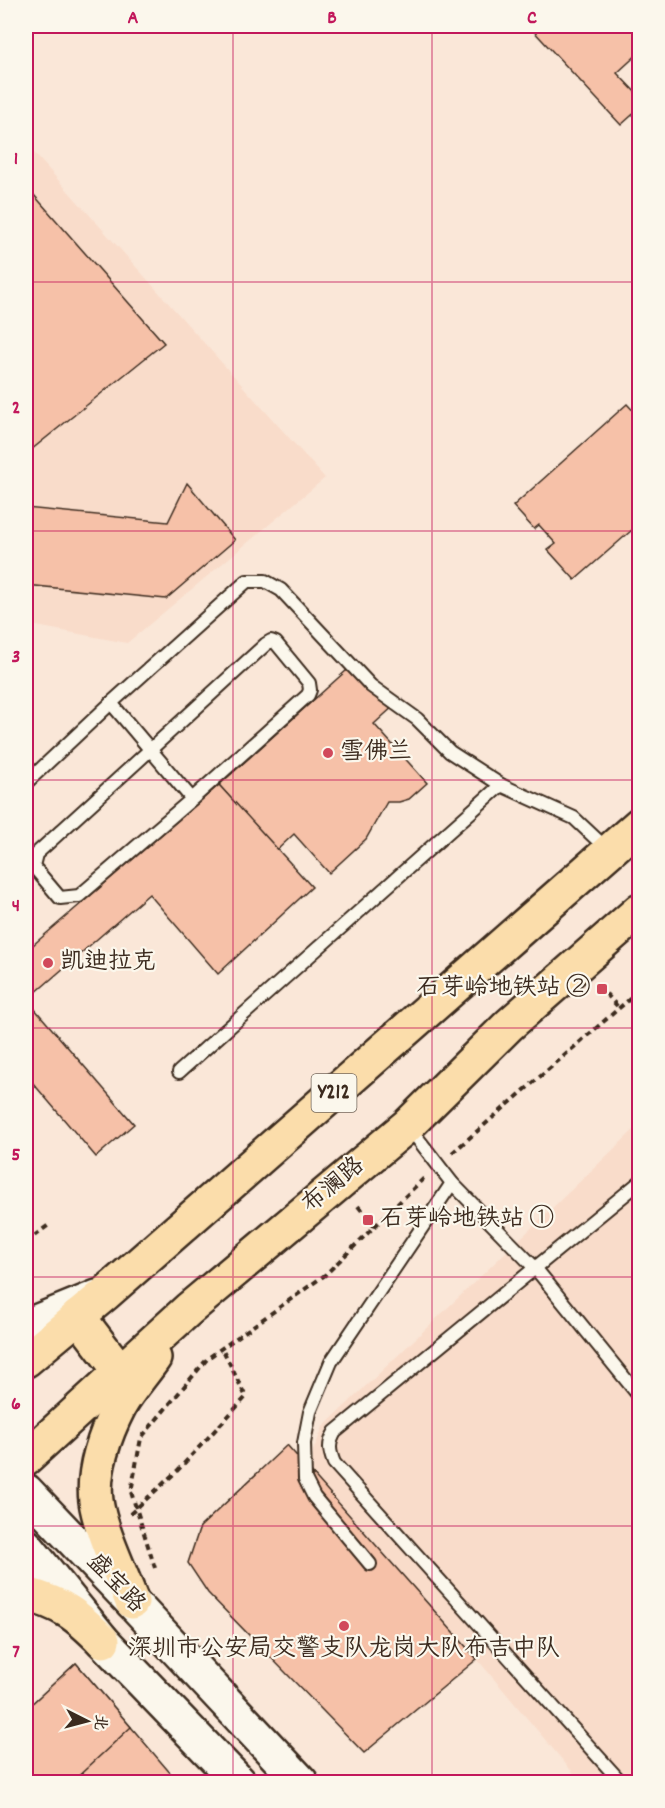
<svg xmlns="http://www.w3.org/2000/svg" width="665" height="1808" viewBox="0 0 665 1808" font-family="Dekko,'LXGW WenKai TC',sans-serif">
<rect width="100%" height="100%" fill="#fae7d8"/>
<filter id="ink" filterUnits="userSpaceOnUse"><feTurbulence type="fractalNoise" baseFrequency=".0167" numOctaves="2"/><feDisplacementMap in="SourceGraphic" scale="12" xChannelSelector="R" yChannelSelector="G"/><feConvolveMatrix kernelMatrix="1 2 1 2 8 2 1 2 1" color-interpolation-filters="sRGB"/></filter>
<g filter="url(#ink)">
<g fill="#f9dcca">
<path d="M26,144L325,478L127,643L26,624Z"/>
<path d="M639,1125V1782H581L477,1659L313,1475V1451L323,1427Z"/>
</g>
<g fill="#f6c1a8" stroke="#3b2a1e" stroke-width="1.5">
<path d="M529,26H640V52L617,73L640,97L635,102L640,108L621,125Z"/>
<path d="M26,186L164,343L26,454Z"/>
<path d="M627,404L640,418V523L575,580L548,550L556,544L539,525L534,529L513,506Z"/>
<path d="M187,483L235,540L166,599L26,585V508L168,522Z"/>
<path d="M357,661L395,705L374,724L427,783L409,799L399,802H387L366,839L329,873L294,834L277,850L219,785Z"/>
<path d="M219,785L312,887L218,974L149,894L27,1000L134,1124L96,1157L26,1075V951Z"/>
<path d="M287,1445L477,1659L364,1753L208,1593L188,1563L200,1527Z"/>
<path d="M76,1663L131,1727L178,1782H26V1709Z"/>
<path d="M76,1663L131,1727L72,1782H26V1709Z"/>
</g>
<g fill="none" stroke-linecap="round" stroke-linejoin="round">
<defs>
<g id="lane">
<path d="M111,703L192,799L308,695L310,690L309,683L276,643L271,641L266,644L36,854L33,866L60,898L79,896L192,799"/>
<path d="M26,783L111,703L247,581H265L281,590L371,686L417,719L450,752L501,785"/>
<path d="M179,1072L501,785L574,818L608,850"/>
<path d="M408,1126L452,1183L536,1269L640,1397"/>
<path d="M370,1564L314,1497L305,1479L304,1443L310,1412L331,1362L452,1183"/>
<path d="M621,1782L334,1463C329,1450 328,1444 335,1432L640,1182"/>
</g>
<g id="secondary">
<path d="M26,1326L97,1297"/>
<path d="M26,1491L132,1602L301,1782"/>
<path d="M26,1546L103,1641L239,1782"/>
</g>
<g id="primary">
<path d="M78,1316L120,1371"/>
<path d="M26,1360L105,1294L640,824"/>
<path d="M26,1458L189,1309L408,1125L509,1025L640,910"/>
<path d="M26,1594C63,1604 76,1614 103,1641"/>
<path d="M132,1602C121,1573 100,1530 96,1501C92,1471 105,1434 119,1407C128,1390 143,1374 154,1358"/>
</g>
</defs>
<use href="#lane" stroke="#3b2a1e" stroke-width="16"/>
<use href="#secondary" stroke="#3b2a1e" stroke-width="38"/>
<use href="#primary" stroke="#3b2a1e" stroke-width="38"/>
<g stroke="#3b2a1e" stroke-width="4" stroke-dasharray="6 4.5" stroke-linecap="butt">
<path d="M599,986L619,1008"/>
<path d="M452,1153L640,990"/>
<path d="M358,1206L374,1226"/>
<path d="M26,1242L50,1224"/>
<path d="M130,1514L177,1471L246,1397L222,1348"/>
<path d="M155,1568L131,1492L141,1438L208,1358L325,1275L424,1178"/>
</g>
<use href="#lane" stroke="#fbf7ec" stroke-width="12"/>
<use href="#secondary" stroke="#fbf7ec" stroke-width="33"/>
<use href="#primary" stroke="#fbddab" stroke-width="33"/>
</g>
</g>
<path fill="none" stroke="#c2185b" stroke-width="1.5" stroke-opacity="0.55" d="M233,26V1782M432,26V1782M26,282H640M26,531H640M26,780H640M26,1028H640M26,1277H640M26,1526H640"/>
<g fill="#d1495b" stroke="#fbf7ec" stroke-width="2">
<circle cx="328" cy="753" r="6"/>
<circle cx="48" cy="963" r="6"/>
<rect x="596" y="983" width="12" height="12" rx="3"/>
<rect x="362" y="1214" width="12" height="12" rx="3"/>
<circle cx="344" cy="1626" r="6"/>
</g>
<g text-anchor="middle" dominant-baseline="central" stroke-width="4.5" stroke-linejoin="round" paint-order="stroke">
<rect fill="#fbf7ec" stroke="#75685c" stroke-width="1.5" x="311.5" y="1074" width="45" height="38" rx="4.5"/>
<g font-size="22" font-weight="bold" fill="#3b2a1e">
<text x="334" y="1093">Y212</text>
</g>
<g font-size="24" fill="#3b2a1e" stroke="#fbf7ec" text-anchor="start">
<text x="340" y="753">雪佛兰</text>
<text x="60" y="963">凯迪拉克</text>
<text x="590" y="989" text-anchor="end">石芽岭地铁站 ②</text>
<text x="380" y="1220">石芽岭地铁站 ①</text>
<text x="344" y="1650" text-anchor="middle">深圳市公安局交警支队龙岗大队布吉中队</text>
</g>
<g font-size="24" fill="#3b2a1e" stroke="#fbf7ec">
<text transform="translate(334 1186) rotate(-40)">布澜路</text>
<text transform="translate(115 1584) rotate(46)">盛宝路</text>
</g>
</g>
<rect width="665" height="1808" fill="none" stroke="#fbf7ec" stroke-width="66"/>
<g transform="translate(87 1721) rotate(96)" stroke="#fbf7ec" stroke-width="4.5" paint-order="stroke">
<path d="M0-4.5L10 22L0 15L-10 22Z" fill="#3b2a1e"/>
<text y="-9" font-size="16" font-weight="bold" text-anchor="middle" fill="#3b2a1e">北</text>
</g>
<rect x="33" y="33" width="599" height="1742" fill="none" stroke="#c2185b" stroke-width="2"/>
<g font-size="20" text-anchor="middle" font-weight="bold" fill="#c2185b">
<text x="133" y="23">A</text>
<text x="332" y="23">B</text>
<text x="532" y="23">C</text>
<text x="16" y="164">1</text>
<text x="16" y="413">2</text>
<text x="16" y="662">3</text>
<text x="16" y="911">4</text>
<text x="16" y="1160">5</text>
<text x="16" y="1409">6</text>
<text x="16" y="1657">7</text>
</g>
</svg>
